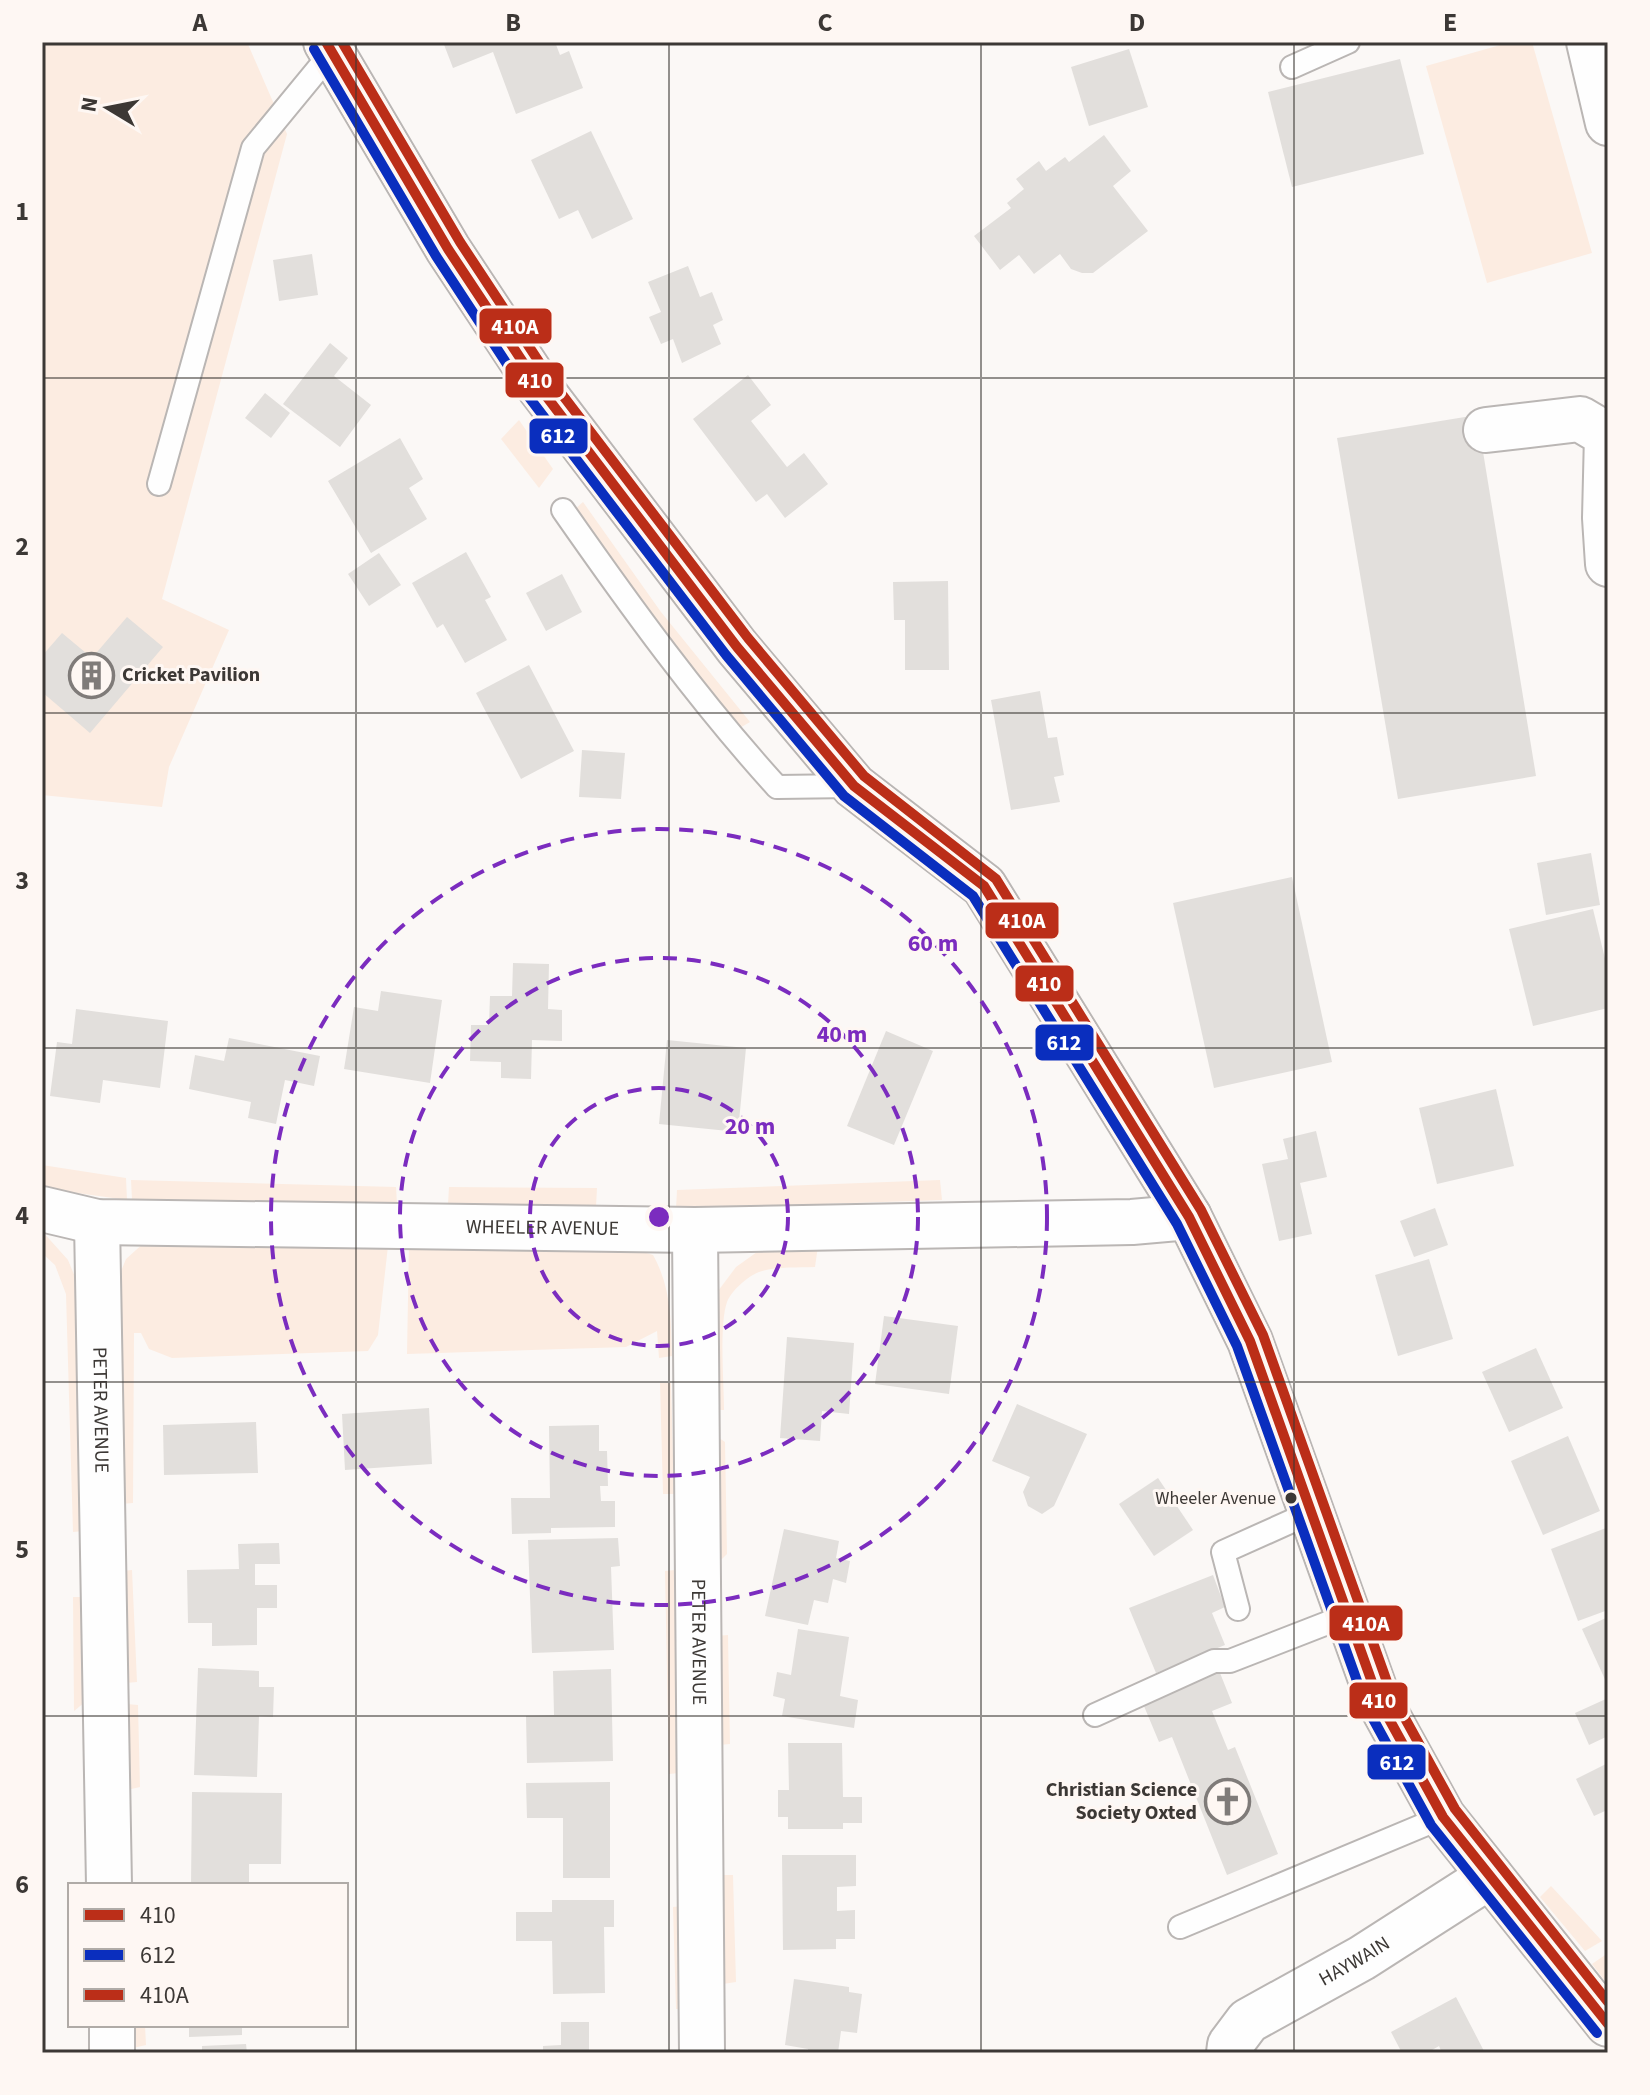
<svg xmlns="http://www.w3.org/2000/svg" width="1650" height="2095" viewBox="0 0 1650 2095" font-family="'Source Sans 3',sans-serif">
<rect width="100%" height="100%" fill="#fbf8f6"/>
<g fill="#fcece1">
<path d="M42,42H247L287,134L162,599L229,630L169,767L162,807L42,795Z"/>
<path d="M1511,42H1532L1592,253L1487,283L1426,66Z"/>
<path d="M519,420L553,469L539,488L501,439Z"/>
<path d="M583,502L661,612L750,722L738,729L652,619L573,511Z"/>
<path d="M42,1165L126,1178L127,1200L42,1188Z"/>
<path d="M131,1180L396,1187L397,1204L132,1200Z"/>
<path d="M940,1180L942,1200L676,1209L677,1190Z"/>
<path d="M449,1187L597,1188L596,1207L448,1204Z"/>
<path d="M42,1231L68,1260L80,1289L84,1531L73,1532L66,1294L55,1265L42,1253Z"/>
<path d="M146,1241L388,1246L378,1335L368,1351L172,1358L149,1349L141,1333H134L133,1503L121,1504L117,1281L126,1259Z"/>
<path d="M409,1242L630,1248L653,1255C671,1287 671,1320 672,1356L659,1358L657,1331L626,1347L407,1354Z"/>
<path d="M818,1246L815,1267C797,1268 776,1266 759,1272C747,1277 732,1290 727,1302C719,1325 724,1383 724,1410H712L715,1295L736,1267L757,1252L773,1247Z"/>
<path d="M660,1383H671L674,1494H663Z"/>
<path d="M719,1438L725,1442L727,1554L722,1559L714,1557Z"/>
<path d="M132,1570L137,1682L126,1683L122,1571Z"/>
<path d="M675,1570L679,1773L669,1774L665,1571Z"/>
<path d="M73,1597H84L85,1702L74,1711Z"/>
<path d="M728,1635L730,1744L719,1745L717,1636Z"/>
<path d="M127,1704L138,1705L140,1787L127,1790Z"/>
<path d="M721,1875H733L736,1982L723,1984Z"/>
<path d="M1551,1886L1602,1941L1585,1951L1540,1897Z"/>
<path d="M682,1906L683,2009H676L673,1907Z"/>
<path d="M1608,1953V1985L1592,1964Z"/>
<path d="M132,2025H145L146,2045L133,2048Z"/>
</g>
<g fill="#e2dfdc">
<path d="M443,42H555L560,55L569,51L583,88L516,114L493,52L453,68Z"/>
<path d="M1129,49L1148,107L1089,126L1071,67Z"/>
<path d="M1400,59L1424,154L1292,187L1268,92Z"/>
<path d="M591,131L633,219L592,239L578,210L559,219L531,160Z"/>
<path d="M1104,135L1131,171L1113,186L1148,231L1093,273H1082L1071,269L1060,254L1034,274L1019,255L1000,270L974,236L1011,208L1007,203L1024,189L1016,179L1039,161L1046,171L1065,157L1069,162Z"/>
<path d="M312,254L318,295L279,301L273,260Z"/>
<path d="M688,266L700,297L712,292L723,320L713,325L721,344L682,363L673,339L661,344L649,317L661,312L648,282Z"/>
<path d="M330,343L348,358L334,376L371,405L340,447L283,404Z"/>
<path d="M748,375L771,405L751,421L787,467L804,453L828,484L785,518L767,494L756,502L693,419Z"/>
<path d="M265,393L290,413L271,438L245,418Z"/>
<path d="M1477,415L1536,776L1398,799L1337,438Z"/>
<path d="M400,438L423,479L409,488L427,519L371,553L328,481Z"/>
<path d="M466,552L491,597L485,600L507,640L465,663L443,624L437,628L412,583Z"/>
<path d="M379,553L401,585L369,606L348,574Z"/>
<path d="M562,574L582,612L546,631L526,593Z"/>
<path d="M948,581L949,670H905V620H894L893,582Z"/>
<path d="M127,617L163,647L90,733L42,692V656L62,633L92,658Z"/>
<path d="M529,665L574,751L521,779L476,693Z"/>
<path d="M1040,691L1048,738L1057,737L1064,775L1054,777L1060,802L1011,810L991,700Z"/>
<path d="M582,750L625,753L621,799L579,797Z"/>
<path d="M1591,853L1600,905L1546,915L1537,863Z"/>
<path d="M1292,877L1332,1062L1214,1088L1173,903Z"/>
<path d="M1593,909L1608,971V1008L1533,1026L1509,929Z"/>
<path d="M513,963L549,964L548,1009L562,1010V1041L532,1040L531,1079L501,1078V1062L470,1061L471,1025H489L490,996H512Z"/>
<path d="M381,991L442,1000L430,1083L344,1069L354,1007L378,1011Z"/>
<path d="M76,1009L168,1021L160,1088L103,1080L100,1103L50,1096L57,1042L72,1044Z"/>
<path d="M886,1031L933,1051L894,1145L847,1126Z"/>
<path d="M229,1038L320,1056L314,1086L285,1080L276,1124L248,1118L251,1102L189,1089L195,1055L224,1061Z"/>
<path d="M667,1040L746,1048L738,1132L659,1124Z"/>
<path d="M1496,1089L1514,1166L1437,1184L1419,1108Z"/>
<path d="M1316,1131L1327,1177L1300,1183L1312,1234L1279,1241L1262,1164L1288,1159L1283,1139Z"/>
<path d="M1435,1208L1448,1245L1414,1257L1400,1221Z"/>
<path d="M1429,1259L1453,1339L1398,1356L1375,1275Z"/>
<path d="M884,1316L958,1326L949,1394L875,1384Z"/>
<path d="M787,1337L854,1343L849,1414L822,1411L820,1441L780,1438Z"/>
<path d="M1536,1348L1563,1408L1509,1432L1482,1372Z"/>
<path d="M1017,1404L1087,1434L1054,1506L1042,1514L1028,1506L1023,1492L1030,1477L992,1461Z"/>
<path d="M429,1408L432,1464L345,1470L342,1414Z"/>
<path d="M256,1422L258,1473L164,1475L163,1425Z"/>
<path d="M599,1425V1451H607L608,1486H600L601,1501H615V1527L551,1528V1533L512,1534L511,1498H550L549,1426Z"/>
<path d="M1568,1436L1600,1511L1543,1535L1511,1461Z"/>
<path d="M1158,1478L1193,1530L1154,1556L1119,1504Z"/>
<path d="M1606,1528L1608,1610L1578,1621L1551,1549Z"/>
<path d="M784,1529L839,1541L836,1558L850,1561L846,1583L833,1579L828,1603L814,1600L808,1625L765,1616Z"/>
<path d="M618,1538L620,1566L611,1567L614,1650L532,1653L528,1540Z"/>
<path d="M279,1543L280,1564H255V1585H277V1608H257V1645L212,1646V1623H188L187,1570L239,1569L238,1544Z"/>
<path d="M1213,1575L1225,1607L1212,1613L1225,1645L1156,1673L1129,1608Z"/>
<path d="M1608,1617V1686L1582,1629Z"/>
<path d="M798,1629L849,1637L840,1696L858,1700L854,1728L782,1716L785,1699L773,1696L777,1672L791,1675Z"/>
<path d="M198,1668L259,1671V1687H274L273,1717L259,1716L257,1777L194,1775Z"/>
<path d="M1218,1668L1232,1703L1212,1711L1228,1750L1235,1747L1278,1854L1227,1875L1172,1737L1159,1742L1141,1699Z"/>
<path d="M611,1669L613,1761L527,1763L526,1716L554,1715L553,1671Z"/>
<path d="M1608,1698V1736L1589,1745L1575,1713Z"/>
<path d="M788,1743H842L843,1797H862V1823H843V1829H788V1817H778V1790H789Z"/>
<path d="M1608,1763V1819L1605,1811L1594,1816L1576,1779Z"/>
<path d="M610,1782V1878H563V1818H527L526,1783Z"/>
<path d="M192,1792L282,1793L281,1864H249V1885H191Z"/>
<path d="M782,1855H856V1886L837,1887V1911L855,1910V1939H836V1949L783,1950Z"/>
<path d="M552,1900H614V1927H604L605,1993L553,1994L552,1941H516V1912H552Z"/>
<path d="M794,1979L849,1987V1992L862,1994L857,2033L841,2031L838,2053H808V2049L785,2045Z"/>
<path d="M1456,1997L1485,2053H1442L1439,2046L1427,2053H1402L1391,2032Z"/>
<path d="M561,2022H589V2053H543V2046L561,2045Z"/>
<path d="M189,2025H242V2035L189,2037Z"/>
<path d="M246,2044L247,2053H202V2046Z"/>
</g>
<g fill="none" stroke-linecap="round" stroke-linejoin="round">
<defs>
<g id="lane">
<path d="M1292,67L1348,42"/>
<path d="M159,484L253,148L332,52"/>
<path d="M563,510C630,606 698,700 777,787L853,786"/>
<path d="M1238,1609L1223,1552L1312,1512"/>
<path d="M1095,1715L1214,1661H1230L1348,1615"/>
<path d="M1180,1927L1443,1817"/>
</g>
<g id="street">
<path d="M326,42L448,249L540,388L737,647L854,786L984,886L1189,1217L1250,1341L1378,1699L1443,1817L1608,2024"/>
<path d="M1486,430L1580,419L1607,435L1605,518L1608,564"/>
<path id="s1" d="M42,1209L97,1222L695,1230L1132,1222L1189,1217"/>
<path id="s2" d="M97,1222L109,1885"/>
<path id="s3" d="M695,1230L702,2053"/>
<path d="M112,2025V2053"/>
<path id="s4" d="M1229,2053L1230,2045L1248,2021L1362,1958L1490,1876"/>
</g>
<path id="primary" d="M1589,42L1608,123"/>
</defs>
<use href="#lane" stroke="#bab6b4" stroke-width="26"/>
<use href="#street" stroke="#bab6b4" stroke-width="48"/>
<use href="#primary" stroke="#bab6b4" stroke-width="48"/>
<use href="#lane" stroke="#fefefe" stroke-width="22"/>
<use href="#street" stroke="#fefefe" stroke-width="44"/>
<use href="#primary" stroke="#fefefe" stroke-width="44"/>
<defs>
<path id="bus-1" d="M326,42L448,249L540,388L737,647L854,786L984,886L1189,1217L1250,1341L1378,1699L1443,1817L1608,2024"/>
<path id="bus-2" d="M314,49L436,256L528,396L726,655L844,796L973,896L1177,1224L1237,1346L1366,1706L1431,1825L1597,2033"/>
<path id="bus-3" d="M342,42L460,242L551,380L748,638L864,776L996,879L1201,1210L1263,1335L1391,1693L1455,1809L1608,2002"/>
</defs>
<use href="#bus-1" stroke="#fef7f3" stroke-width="16"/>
<use href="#bus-2" stroke="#fef7f3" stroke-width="16"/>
<use href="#bus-3" stroke="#fef7f3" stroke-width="16"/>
<use href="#bus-1" stroke="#bb2e18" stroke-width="10"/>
<use href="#bus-2" stroke="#0a2ebe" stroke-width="10"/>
<use href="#bus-3" stroke="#bb2e18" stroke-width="10"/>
</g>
<path fill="none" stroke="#3c3835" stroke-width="2" stroke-opacity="0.55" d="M356,42V2053M669,42V2053M981,42V2053M1294,42V2053M42,378H1608M42,713H1608M42,1048H1608M42,1382H1608M42,1716H1608"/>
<g fill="none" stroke="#7b2cbf" stroke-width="4" stroke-dasharray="14 10">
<circle cx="659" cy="1217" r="129"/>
<circle cx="659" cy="1217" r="259"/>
<circle cx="659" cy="1217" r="388"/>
</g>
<defs>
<symbol id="building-ring" viewBox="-11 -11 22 22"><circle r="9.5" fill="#fef7f3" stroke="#7f7b79" stroke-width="1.5"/><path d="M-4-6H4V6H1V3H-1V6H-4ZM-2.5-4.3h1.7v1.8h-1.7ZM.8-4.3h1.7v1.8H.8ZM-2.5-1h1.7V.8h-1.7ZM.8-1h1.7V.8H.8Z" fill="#7f7b79"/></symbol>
<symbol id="church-ring" viewBox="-11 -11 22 22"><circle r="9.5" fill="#fef7f3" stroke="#7f7b79" stroke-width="1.5"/><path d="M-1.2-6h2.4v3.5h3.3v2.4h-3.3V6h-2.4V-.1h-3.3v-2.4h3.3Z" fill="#7f7b79"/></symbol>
</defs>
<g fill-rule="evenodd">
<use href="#building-ring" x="66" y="650" width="51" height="51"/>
<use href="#church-ring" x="1202" y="1776" width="51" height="51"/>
</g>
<circle fill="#3c3835" stroke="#fef7f3" stroke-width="3" cx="1291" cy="1498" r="7"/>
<g text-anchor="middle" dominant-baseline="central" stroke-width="6" stroke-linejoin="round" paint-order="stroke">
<g font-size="18" fill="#3c3835" stroke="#fef7f3" text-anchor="end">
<text x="1276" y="1498">Wheeler Avenue</text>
</g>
<g font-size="20" font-weight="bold" fill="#3c3835" stroke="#fef7f3" text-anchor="start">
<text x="122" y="675">Cricket Pavilion</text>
<text x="1197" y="1790" text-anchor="end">Christian Science<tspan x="1197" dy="23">Society Oxted</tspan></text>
</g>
<g font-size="20" fill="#3c3835" stroke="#fef7f3">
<text stroke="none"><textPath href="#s1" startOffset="502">WHEELER AVENUE</textPath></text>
<text stroke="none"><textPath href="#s2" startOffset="188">PETER AVENUE</textPath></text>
<text stroke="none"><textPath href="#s3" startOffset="412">PETER AVENUE</textPath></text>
<text stroke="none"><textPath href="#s4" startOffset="160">HAYWAIN</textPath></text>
</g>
</g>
<circle cx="659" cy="1217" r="12" fill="#7b2cbf" stroke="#fef7f3" stroke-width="4"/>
<g font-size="24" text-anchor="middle" font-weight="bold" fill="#7b2cbf" stroke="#fef7f3" stroke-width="6" stroke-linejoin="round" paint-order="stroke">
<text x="933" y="951">60 m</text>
<text x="842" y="1042">40 m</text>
<text x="750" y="1134">20 m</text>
</g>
<g stroke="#fef7f3" stroke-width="3">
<rect x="478" y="307" width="75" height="38" rx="8" fill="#bb2e18"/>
<rect x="504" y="361" width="61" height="38" rx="8" fill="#bb2e18"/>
<rect x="528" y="417" width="61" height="38" rx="8" fill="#0a2ebe"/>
<rect x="984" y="901" width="76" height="39" rx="8" fill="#bb2e18"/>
<rect x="1014" y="964" width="61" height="39" rx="8" fill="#bb2e18"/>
<rect x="1034" y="1023" width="61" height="39" rx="8" fill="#0a2ebe"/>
<rect x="1328" y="1604" width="76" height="38" rx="8" fill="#bb2e18"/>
<rect x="1348" y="1681" width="61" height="39" rx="8" fill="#bb2e18"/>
<rect x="1366" y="1743" width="61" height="38" rx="8" fill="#0a2ebe"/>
</g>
<g font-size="22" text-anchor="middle" font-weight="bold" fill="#fff">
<text x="515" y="334">410A</text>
<text x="535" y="388">410</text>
<text x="558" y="443">612</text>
<text x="1022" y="928">410A</text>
<text x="1044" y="991">410</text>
<text x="1064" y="1050">612</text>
<text x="1366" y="1631">410A</text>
<text x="1379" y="1708">410</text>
<text x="1397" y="1770">612</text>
</g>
<rect width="1650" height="2095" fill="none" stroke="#fef7f3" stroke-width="88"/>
<rect x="68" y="1883" width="280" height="144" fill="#fef7f3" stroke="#b0aba7" stroke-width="2"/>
<rect x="84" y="1909" width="40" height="12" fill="#bb2e18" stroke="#b0aba7" stroke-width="2"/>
<text x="140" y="1923" font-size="24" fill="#3c3835">410</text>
<rect x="84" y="1949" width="40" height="12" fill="#0a2ebe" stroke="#b0aba7" stroke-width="2"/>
<text x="140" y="1963" font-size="24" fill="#3c3835">612</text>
<rect x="84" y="1989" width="40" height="12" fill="#bb2e18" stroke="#b0aba7" stroke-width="2"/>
<text x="140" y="2003" font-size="24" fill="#3c3835">410A</text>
<g transform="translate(108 108) rotate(280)" stroke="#fef7f3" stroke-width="6" paint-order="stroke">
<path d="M0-6L14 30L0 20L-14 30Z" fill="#3c3835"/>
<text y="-12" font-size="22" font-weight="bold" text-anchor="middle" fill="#3c3835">N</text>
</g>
<rect x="44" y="44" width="1562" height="2007" fill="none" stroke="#3c3835" stroke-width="3"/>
<g font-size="26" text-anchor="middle" font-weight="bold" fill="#3c3835">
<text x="200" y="31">A</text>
<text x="513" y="31">B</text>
<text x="825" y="31">C</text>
<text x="1137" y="31">D</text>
<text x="1450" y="31">E</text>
<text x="22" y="220">1</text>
<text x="22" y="555">2</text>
<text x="22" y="889">3</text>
<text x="22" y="1224">4</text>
<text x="22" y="1558">5</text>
<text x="22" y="1893">6</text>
</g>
</svg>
